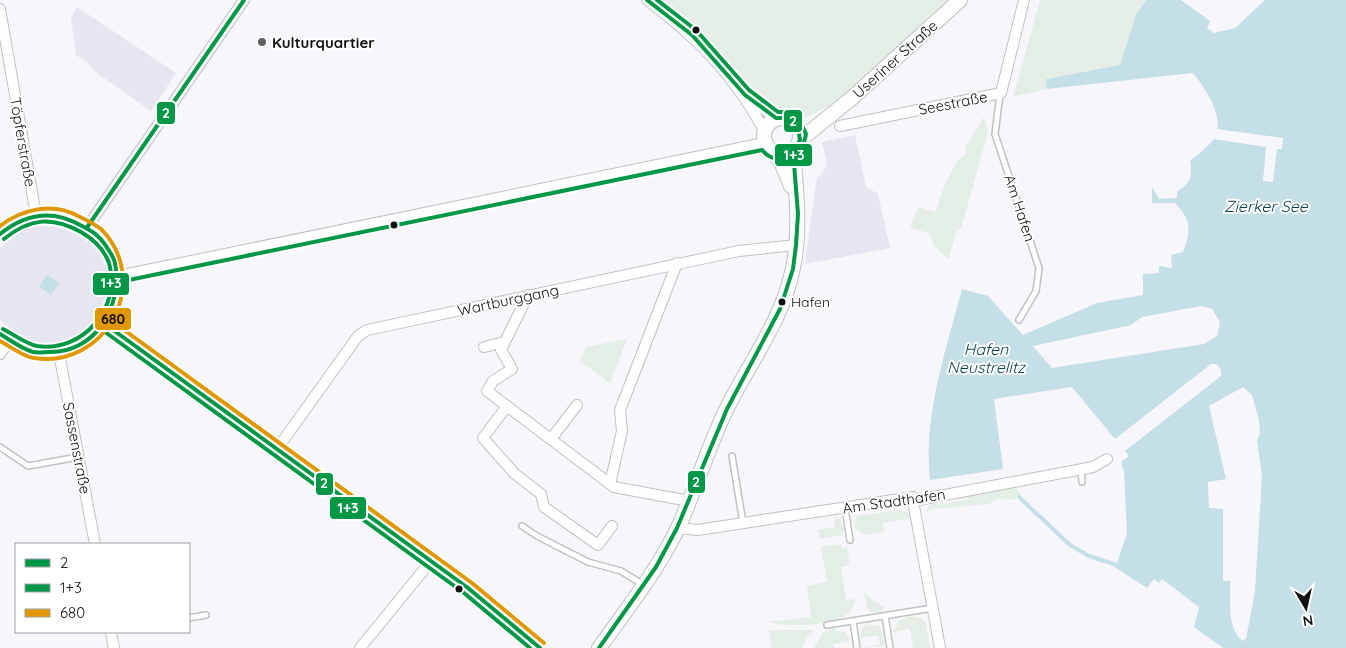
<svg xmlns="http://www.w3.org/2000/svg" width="1346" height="648" viewBox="0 0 1346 648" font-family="Quicksand,sans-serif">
<rect width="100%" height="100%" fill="#f6f6fb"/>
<g fill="#e6e6f0">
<path d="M77,7L176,73L151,111L94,71L88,63L76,55L71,18Z"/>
<path d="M855,135L866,187L878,194L890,248L805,264L817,177L821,175L827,164L822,142Z"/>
<path d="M50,224L74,229L90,240L102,256L107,267L109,286L106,304L93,326L76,338L49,345L31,342L20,337L0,320V248L19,231L38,225Z"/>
</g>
<g fill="#e4eee7">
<path d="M662,0H951L836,102L805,118L792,116L751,95L727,61L687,21Z"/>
<path d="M1040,0H1147L1137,12L1120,65L1046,79L1047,89L1013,97Z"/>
<path d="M984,117L988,132L961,229H957L949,258H947L933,244L929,233L910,228L918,207L936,212L945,183L959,159L967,154L965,148Z"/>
<path d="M627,339L610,383L580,361L586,347Z"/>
<path d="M1014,487L1021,494L1013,500L999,498L989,504L931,509L925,513L928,507L936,502L937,505L967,500L966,496Z"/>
<path d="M901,510L908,513L910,518L883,523L884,532L865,535L855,528L854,523L857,516Z"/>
<path d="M834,518L840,519L844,531L842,535L820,539L818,530L835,527Z"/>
<path d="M841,544L842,549L847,548L850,565L841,567L846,600L855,599C856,628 789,628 768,622L811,617L807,586L827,582L821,547Z"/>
<path d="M864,593L885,608L881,612H871L867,608Z"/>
<path d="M910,616L920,618L926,623L930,648H910L913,647L910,629L893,632L898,621Z"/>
<path d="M867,624L880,626L885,646L862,648L880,644L878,635L860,638L861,629Z"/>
<path d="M836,627V630L845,632L851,641L833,644L834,648H814L823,633Z"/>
<path d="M769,630H815L808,636L801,648H772Z"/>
</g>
<g fill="#c4dfe6" fill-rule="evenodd">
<path d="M1147,0H1181L1210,21L1207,28L1214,33L1235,28L1265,0H1346V648H1223L1194,627L1199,607L1162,579L1159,583L1154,579L1147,588L1113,566L1117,563L1127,533L1124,472L1121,462L1129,456L1125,451L1221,376V370L1217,364H1211L1115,439L1072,387L994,399L1003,469L930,480C923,416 946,350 962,289L988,296L1023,335L1097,303L1143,295V274L1159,273V266L1172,268L1171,255L1183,252C1191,230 1192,221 1175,203H1152V187L1159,199L1177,198V192C1190,183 1193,177 1190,161C1197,155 1207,148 1213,140C1228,120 1205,88 1193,73L1047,89L1046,79L1120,65L1137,12ZM1201,306L1212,309L1220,322L1217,336L1204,344L1052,368L1033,346L1131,325L1142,317ZM1243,387L1252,395L1259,420L1260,434L1257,440L1262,476L1255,591L1246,639L1243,641C1226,628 1231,600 1230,581H1223V509L1209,508L1208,482L1226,479L1209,406Z"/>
<path d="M47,275L59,283L51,295L39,287Z"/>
</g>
<path fill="#f6f6fb" d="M1217,129L1283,138L1282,149H1277L1273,182L1263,181L1266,147L1214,139Z"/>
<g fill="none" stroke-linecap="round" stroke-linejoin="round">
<path stroke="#c4dfe6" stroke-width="4" d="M1019,497L1070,545L1089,556L1114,564"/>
<defs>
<g id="lane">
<path d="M1000,94L995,134L1039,268L1036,291L1019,320"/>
<path d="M0,447L28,466L78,457"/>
<path d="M732,456L743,523"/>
<path d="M1081,469L1082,482"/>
<path d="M845,508L850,540"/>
<path d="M522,526L537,536L588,562L621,571L642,584"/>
<path d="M885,616L890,648"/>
<path d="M189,618L206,615"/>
<path d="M853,621L857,648"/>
<path d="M827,625L933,608"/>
</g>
<g id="street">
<path d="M647,0C698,38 733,74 764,130"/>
<path d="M0,9L36,215"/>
<path d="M747,97L776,118"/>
<path d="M840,126L1001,93L1024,0"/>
<path d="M88,226L244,0"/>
<path d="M0,234C18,218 43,210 67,217C174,251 92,410 0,334"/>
<path d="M118,276L764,143"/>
<path d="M528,295L501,350L512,369L493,381L487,391L614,487L689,501"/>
<path d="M105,324L468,588L540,648"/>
<path d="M484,347L504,342"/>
<path d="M59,353L95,544"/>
<path d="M0,354L9,341"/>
<path d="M507,406L483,438L515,474L541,494L544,507L598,545L612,526"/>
<path d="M551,439L577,405"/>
<path d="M277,449L358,336L367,330L739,251L796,245"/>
<path d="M610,484L622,431L620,410L677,263"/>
<path d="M913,501L940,648"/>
<path d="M677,528L698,530L913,497V501L1093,467L1107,459"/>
<path d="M111,632L114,648"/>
<path d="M360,648L431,561"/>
</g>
<g id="secondary">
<circle cx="782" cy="136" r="18"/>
<path d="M800,140L852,98L960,0"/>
<path d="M773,152L782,164L791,186"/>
<path d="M599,648C627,609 657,571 678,528C696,488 708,447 727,408C750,362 783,319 793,268C801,229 796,190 793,151"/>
</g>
</defs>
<use href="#lane" stroke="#c1c1c4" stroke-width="8"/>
<use href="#street" stroke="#c1c1c4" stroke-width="12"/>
<use href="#secondary" stroke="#c1c1c4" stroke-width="16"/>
<use href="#lane" stroke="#fefefe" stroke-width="5"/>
<use href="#street" stroke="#fefefe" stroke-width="10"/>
<use href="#secondary" stroke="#fefefe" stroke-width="14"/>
<defs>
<g id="bus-1">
<path d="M88,226L244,0"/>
<path d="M0,234C25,214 52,209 80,225C92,231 99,235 106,246C109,251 114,257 115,263C123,306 96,353 49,352C44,352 38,353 33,352C22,349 10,340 0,334"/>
<path d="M105,324L468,588L540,648"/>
<path d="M599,648L656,567L677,528L727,409L780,309L793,269L796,245L798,214L793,151L800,140L798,128L794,122L785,118H776L745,95L692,35L647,0"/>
</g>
<g id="bus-2">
<path d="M119,282L762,150C779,169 803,156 806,134L798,117L787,112H778L749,90L696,30L657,0"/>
<path d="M3,329C13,334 26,344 37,346C83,353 122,307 109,263C104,249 93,239 81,232C52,216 30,218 4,239"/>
<path d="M101,329L464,593L530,648"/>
</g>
<g id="bus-3">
<path d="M0,226C22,209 53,202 78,216C86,220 98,225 104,232C151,286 104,369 34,358C23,357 10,346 0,341"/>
<path d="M109,319L472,583L544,643"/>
</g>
</defs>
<use href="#bus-1" stroke="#fff" stroke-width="8"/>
<use href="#bus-2" stroke="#fff" stroke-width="8"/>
<use href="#bus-3" stroke="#fff" stroke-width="8"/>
<use href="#bus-1" stroke="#009847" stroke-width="4"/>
<use href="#bus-2" stroke="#009847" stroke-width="4"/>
<use href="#bus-3" stroke="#e09702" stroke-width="4"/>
</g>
<g fill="#111114" stroke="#fff" stroke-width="2">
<circle cx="696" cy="30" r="4.5"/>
<circle cx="394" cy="225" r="4.5"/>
<circle cx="782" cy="302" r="4.5"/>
<circle cx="459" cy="589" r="4.5"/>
</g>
<circle fill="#616165" stroke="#fff" stroke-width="2" cx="262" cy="42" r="5"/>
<g text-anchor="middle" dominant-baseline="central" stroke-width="4" stroke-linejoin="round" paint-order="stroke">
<g font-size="14" fill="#111114" stroke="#fff" text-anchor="start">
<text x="791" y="302">Hafen</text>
</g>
<g font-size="15" font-weight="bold" fill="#111114" stroke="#fff" text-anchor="start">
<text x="272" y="42">Kulturquartier</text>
</g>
<g font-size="15" fill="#111114" stroke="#fff">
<text transform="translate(895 59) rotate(-42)">Useriner Straße</text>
<text transform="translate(953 103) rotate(-11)">Seestraße</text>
<text transform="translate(23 142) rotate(80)">Töpferstraße</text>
<text transform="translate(1020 208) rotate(72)">Am Hafen</text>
<text transform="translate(508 300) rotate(-12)">Wartburggang</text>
<text transform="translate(77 448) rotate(79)">Sassenstraße</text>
<text transform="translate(894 501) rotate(-8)">Am Stadthafen</text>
</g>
<g font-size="16" font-style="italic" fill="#0a444e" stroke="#fff">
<text x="1266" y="206">Zierker See</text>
<text x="986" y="349">Hafen<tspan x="986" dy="18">Neustrelitz</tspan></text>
</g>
</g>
<g stroke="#fff" stroke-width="2">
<rect x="156" y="101" width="20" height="24" rx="5" fill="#009847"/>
<rect x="783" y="109" width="20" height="24" rx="5" fill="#009847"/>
<rect x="774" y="143" width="39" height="24" rx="5" fill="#009847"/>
<rect x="92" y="272" width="38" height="24" rx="5" fill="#009847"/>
<rect x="94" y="307" width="38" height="24" rx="5" fill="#e09702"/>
<rect x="687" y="470" width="19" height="24" rx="5" fill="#009847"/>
<rect x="315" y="472" width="19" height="24" rx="5" fill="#009847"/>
<rect x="329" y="496" width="38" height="24" rx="5" fill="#009847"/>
</g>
<g font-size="14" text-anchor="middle" font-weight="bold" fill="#fff">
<text x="166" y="118">2</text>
<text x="793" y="126">2</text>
<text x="794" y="160">1+3</text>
<text x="111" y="288">1+3</text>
<text x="696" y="487">2</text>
<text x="324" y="488">2</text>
<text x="348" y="513">1+3</text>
</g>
<g font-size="14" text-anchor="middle" font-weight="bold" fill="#111">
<text x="113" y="324">680</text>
</g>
<rect x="15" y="543" width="175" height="90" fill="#ffffff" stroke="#a0a0a1"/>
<rect x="25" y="559" width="25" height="8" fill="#009847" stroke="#a0a0a1"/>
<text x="60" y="568" font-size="15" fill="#111114">2</text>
<rect x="25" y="584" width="25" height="8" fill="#009847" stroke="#a0a0a1"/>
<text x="60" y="593" font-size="15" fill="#111114">1+3</text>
<rect x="25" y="609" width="25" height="8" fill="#e09702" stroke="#a0a0a1"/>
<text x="60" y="618" font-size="15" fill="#111114">680</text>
<g transform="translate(1306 608) rotate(171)" stroke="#ffffff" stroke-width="4" paint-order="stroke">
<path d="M0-4L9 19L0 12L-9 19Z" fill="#111114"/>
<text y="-8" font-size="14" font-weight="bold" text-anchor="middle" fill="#111114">N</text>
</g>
</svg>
